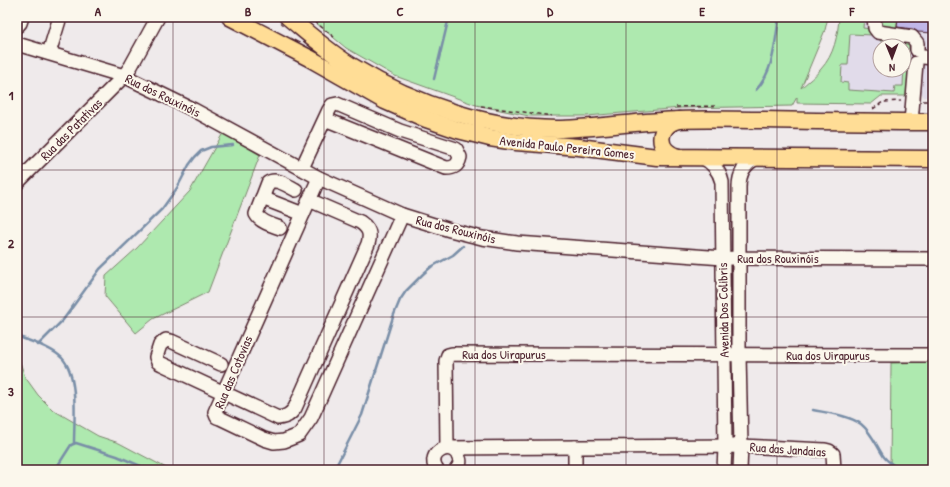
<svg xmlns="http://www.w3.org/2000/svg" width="950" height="487" viewBox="0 0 950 487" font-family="'Patrick Hand',sans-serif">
<rect width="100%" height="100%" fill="#efeaeb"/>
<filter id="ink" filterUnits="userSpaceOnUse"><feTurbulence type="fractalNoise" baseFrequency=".025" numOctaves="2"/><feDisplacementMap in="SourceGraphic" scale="8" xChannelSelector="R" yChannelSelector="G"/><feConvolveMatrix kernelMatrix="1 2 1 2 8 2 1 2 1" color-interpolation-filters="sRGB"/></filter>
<g filter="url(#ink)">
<path fill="#e1dbea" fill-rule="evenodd" d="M839,17H933V97H924L921,92H910L907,96H881L871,104L797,103V92L821,70L828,60L834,48L837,36ZM880,46H904V70H880Z"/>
<g fill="#aee9af" stroke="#7c846d">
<path d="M309,17H828L825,30L801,88C807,82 816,76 821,69C834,55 838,35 839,17H864L863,28L871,29L873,33L872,35L850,34L848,65H842L841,82L848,83V90L894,93L895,86H903L905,43L887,42L886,46H884L885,42L880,41L881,38L909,43L908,64L910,67L907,96H881L871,104L797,103V97L792,106L681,108L587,116H529L476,105L395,76L346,48Z"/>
<path d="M886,17H898L896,30L881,28L880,19L885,20Z"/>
<path d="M223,133L260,155L208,292L153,319L136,333L105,296L106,276L137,248L190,191Z"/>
<path d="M17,358L19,359L25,377L38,395L53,410L98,436L119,443L170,470H17Z"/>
<path d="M933,362V470H890L891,363Z"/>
</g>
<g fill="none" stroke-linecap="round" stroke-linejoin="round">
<g stroke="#798ea7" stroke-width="2.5">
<path d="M434,79L449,17"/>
<path d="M756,90C774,71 775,42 779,17"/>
<path d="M17,336C31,342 51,347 62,358C79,376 74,420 74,443"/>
<path d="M38,345L63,320L100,269L162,209L177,188L189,165L195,157L201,151L211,147L233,145"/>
<path d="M813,410C828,413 848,415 861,424C872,433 876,445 884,457C889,463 895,466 901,470"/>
<path d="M55,470L71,445L76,443L117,456L150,470"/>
<path d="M334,470L362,415L393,317L400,300L406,291L423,274L431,267L453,255L463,246"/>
</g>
</g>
<path fill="#c0b7e9" stroke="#4a1f2b" d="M898,17H933V33L918,32L913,29L897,27Z"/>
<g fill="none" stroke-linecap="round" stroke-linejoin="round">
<defs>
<g id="minor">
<path d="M874,17L875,28L878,32L912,37L917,43V50"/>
<path d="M17,26L20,23L22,17"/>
<path d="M17,44L124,76L194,110L319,178L402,215L450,230L482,238L517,243L723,258L933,259"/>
<path d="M49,53L60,17"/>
<path d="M923,57L933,58"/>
<path d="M911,122L916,63"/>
<path d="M701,157C713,162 719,170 722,182L725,447L724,470"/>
<path d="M302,168L329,110L332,105L337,104L400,131L456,149L460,157C458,166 454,168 446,168L325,119"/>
<path d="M319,178L215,412L217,417L220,418L264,439L274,442L284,441L299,435L311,418L321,396L402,215"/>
<path d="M17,183L124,76L131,66L158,17"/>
<path d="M262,198L303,214"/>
<path d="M280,228C272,225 260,222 256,214L268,183C276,177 288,186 296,190"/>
<path d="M221,364L171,341L166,340L160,345L156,357L158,362L162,364L278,418C286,417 290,415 295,408L368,244C371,234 369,228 360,222L309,200"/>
<path d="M575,447V470"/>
<path d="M437,470C424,452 454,439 459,458C461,462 459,467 456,470"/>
<path d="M740,470L741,446L739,355V187C739,174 745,163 757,158"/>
<path d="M834,470L833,454L829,451L825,450L741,446L447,448L446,361L448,355L452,354L933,355"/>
</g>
<g id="major">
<path d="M230,17L309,58L385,101L426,119L458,130L490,138L516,142L579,147L657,157L933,159"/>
<path d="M288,17C310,35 331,54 355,68C414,104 491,130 561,129C600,128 639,121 679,120C707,119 735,120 764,120C820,121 877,122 933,122"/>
<path d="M679,157C655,152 656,125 679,120"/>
</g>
</defs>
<use href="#minor" stroke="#4a1f2b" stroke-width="16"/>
<use href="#major" stroke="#4a1f2b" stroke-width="19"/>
<g stroke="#4a1f2b" stroke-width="1.5" stroke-dasharray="4 3" stroke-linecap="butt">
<path d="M309,17L334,37"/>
<path d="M923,101H933"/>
<path d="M481,106L552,116"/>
<path d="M676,107L718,106"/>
<path d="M873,109L883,102L901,101"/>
</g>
<use href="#minor" stroke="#fbf7ec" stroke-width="13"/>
<use href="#major" stroke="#ffdd96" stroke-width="16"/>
</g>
</g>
<path fill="none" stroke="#4a1f2b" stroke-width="1" stroke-opacity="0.55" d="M173,17V470M324,17V470M475,17V470M626,17V470M777,17V470M17,170H933M17,317H933"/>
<g text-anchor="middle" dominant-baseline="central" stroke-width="4" stroke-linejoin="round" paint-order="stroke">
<g font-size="13" fill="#4a1f2b" stroke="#fbf7ec">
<text transform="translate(163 95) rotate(26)">Rua dos Rouxinóis</text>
<text transform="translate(71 129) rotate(-45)">Rua das Patativas</text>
<text transform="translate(567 147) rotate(6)">Avenida Paulo Pereira Gomes</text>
<text transform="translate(456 229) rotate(14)">Rua dos Rouxinóis</text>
<text x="778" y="258">Rua dos Rouxinóis</text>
<text transform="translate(723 310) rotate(-91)">Avenida Dos Colibris</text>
<text x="504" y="354">Rua dos Uirapurus</text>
<text x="828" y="355">Rua dos Uirapurus</text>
<text transform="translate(233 372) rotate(-67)">Rua das Cotovias</text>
<text transform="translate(788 449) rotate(4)">Rua das Jandaias</text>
</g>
</g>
<rect width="950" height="487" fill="none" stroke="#fbf7ec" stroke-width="44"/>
<g transform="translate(892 58) rotate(179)"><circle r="19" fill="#fbf7ec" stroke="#b4a19f"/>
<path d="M0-3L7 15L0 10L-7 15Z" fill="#4a1f2b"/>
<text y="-6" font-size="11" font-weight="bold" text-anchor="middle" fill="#4a1f2b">N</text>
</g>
<rect x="22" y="22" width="906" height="443" fill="none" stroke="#4a1f2b" stroke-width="1.5"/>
<g font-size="13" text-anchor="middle" font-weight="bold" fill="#4a1f2b">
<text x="98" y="16">A</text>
<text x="248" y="16">B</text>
<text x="400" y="16">C</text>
<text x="550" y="16">D</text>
<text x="702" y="16">E</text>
<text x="852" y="16">F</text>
<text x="11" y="100">1</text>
<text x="11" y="248">2</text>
<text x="11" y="396">3</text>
</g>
</svg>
